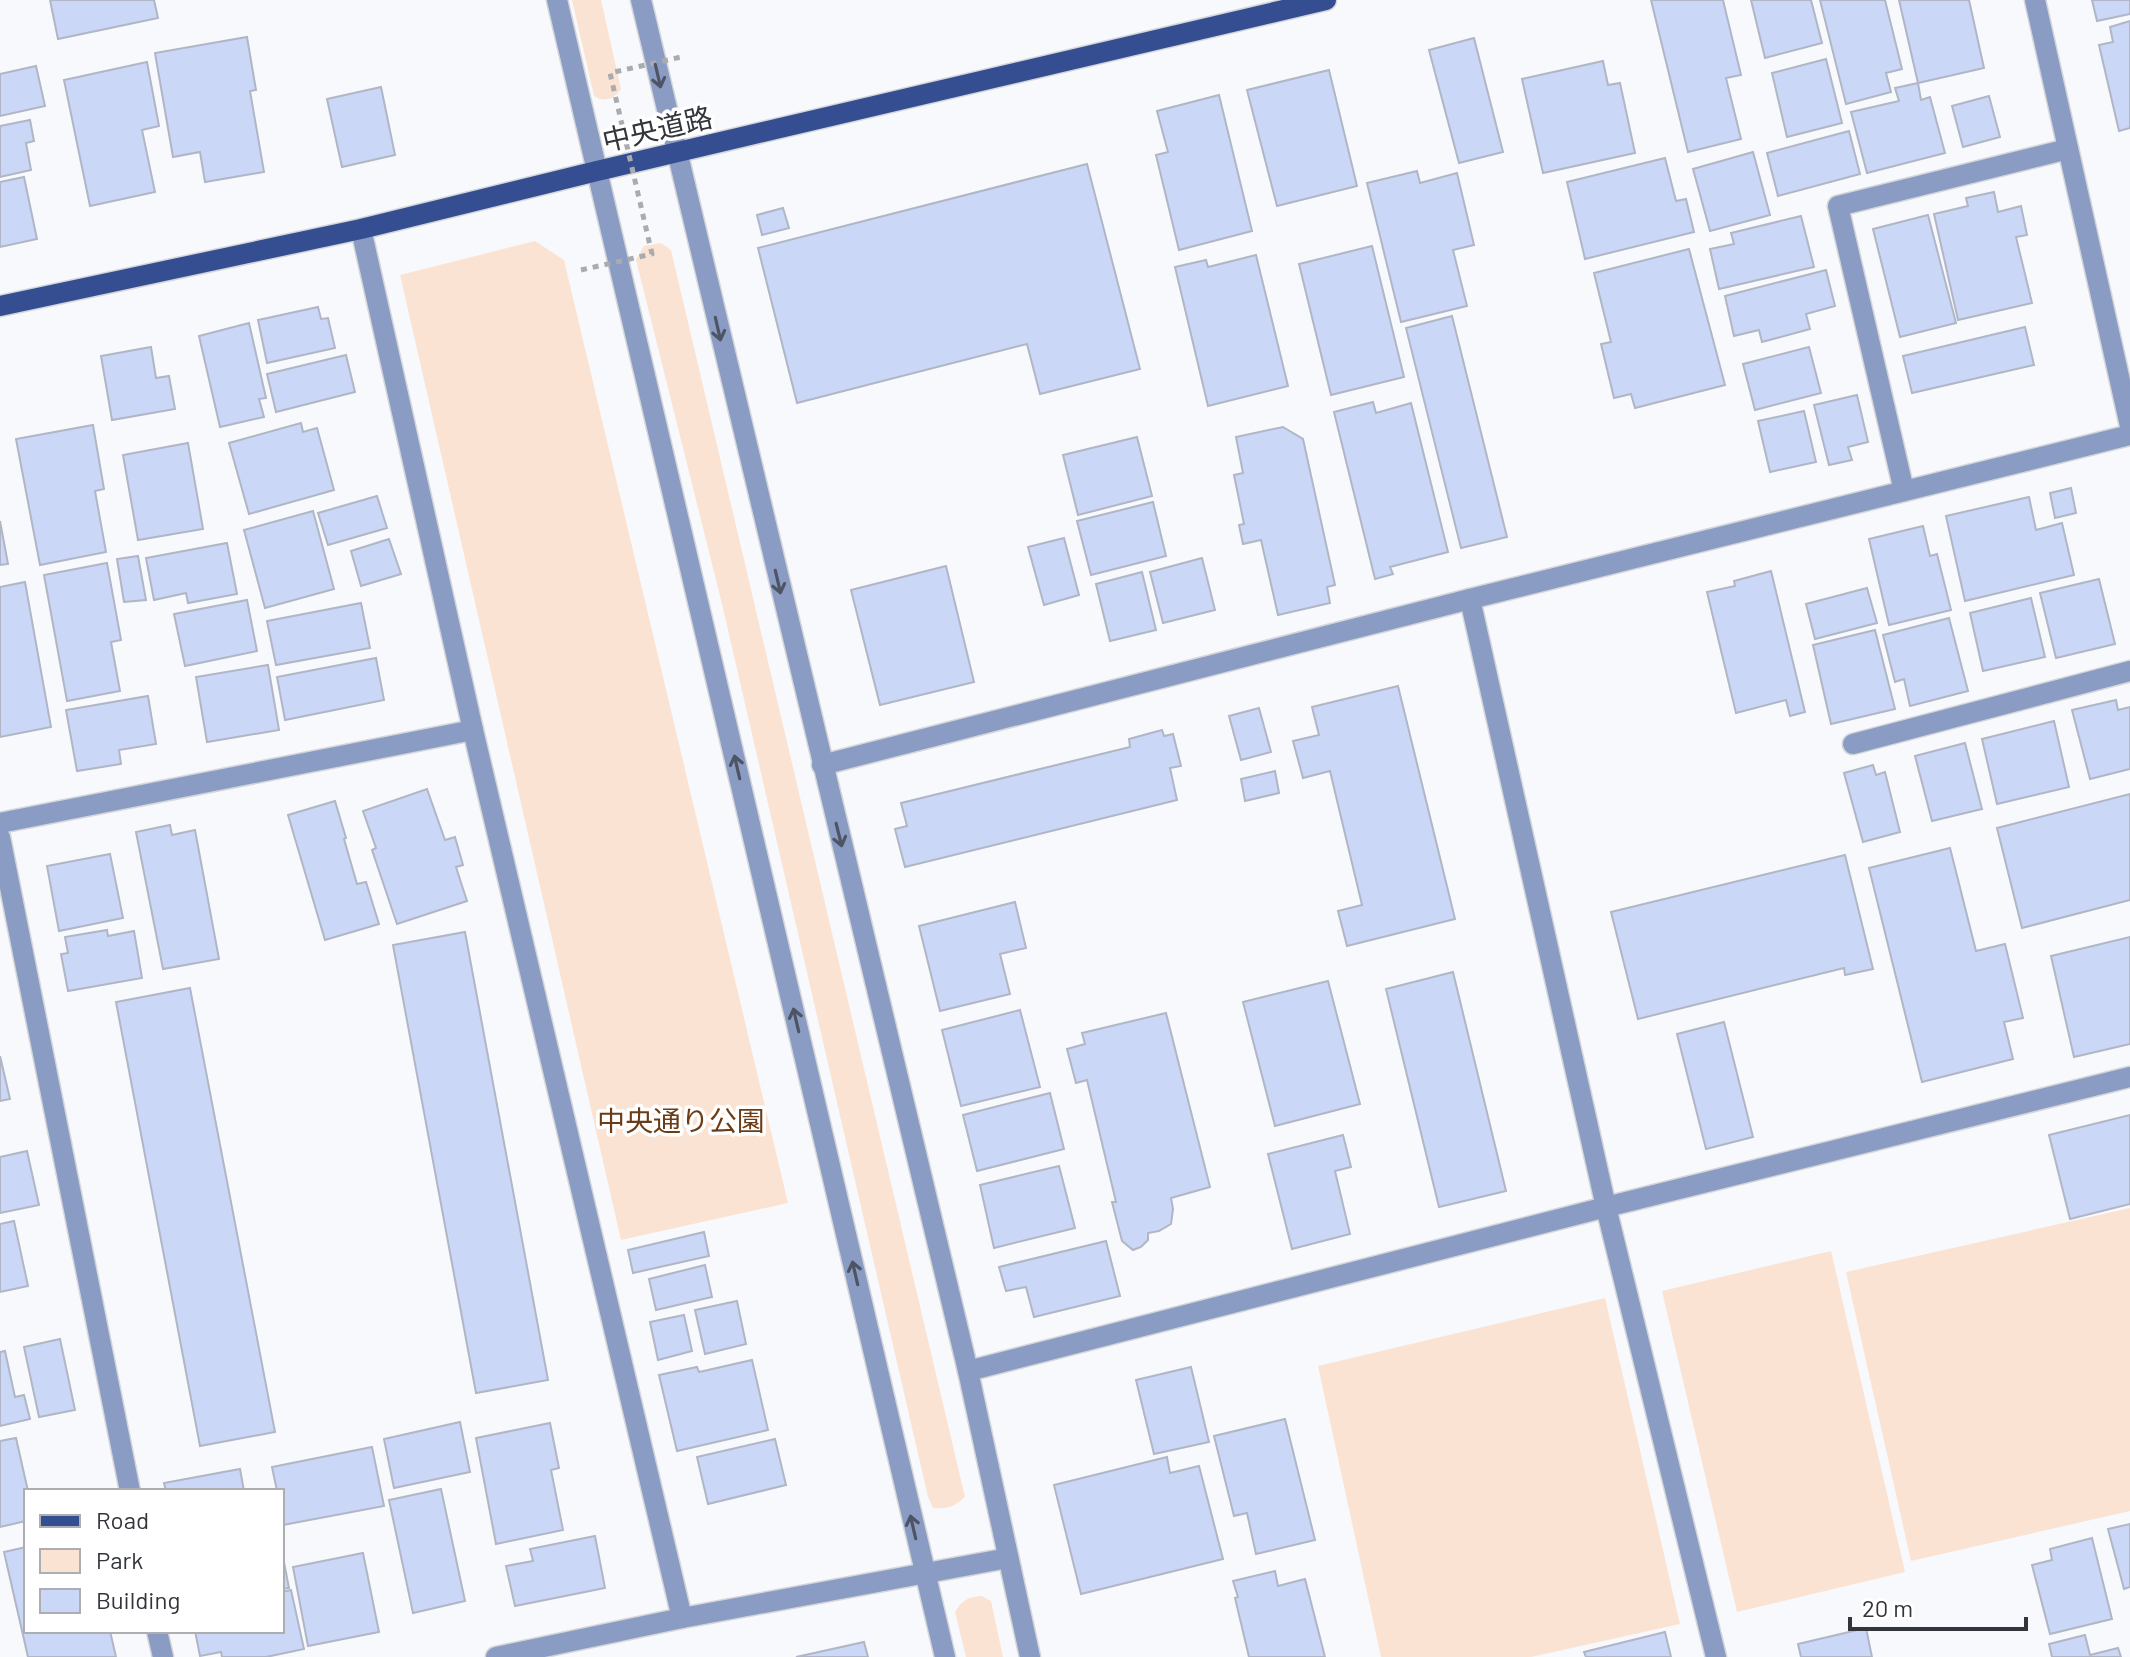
<svg xmlns="http://www.w3.org/2000/svg" width="2130" height="1657" viewBox="0 0 2130 1657" font-family="Barlow,'Noto Sans JP',sans-serif">
<rect width="100%" height="100%" fill="#f8f9fc"/>
<g fill="#fbe3d4">
<path d="M572,0H601L621,89C613,99 606,103 594,96Z"/>
<path d="M535,241L564,260L788,1203L621,1240L400,275Z"/>
<path d="M661,243L671,250L965,1497C954,1507 948,1509 933,1508L928,1497L722,604L636,260L644,246Z"/>
<path d="M2130,1208V1511L1911,1561L1846,1272Z"/>
<path d="M1831,1251L1905,1572L1737,1612L1662,1291Z"/>
<path d="M1605,1298L1680,1624L1531,1657H1381L1318,1366Z"/>
<path d="M982,1596L991,1601L1003,1657H966L955,1612C962,1600 968,1597 982,1596Z"/>
</g>
<g fill="#cad7f6" stroke="#b0b6c6" stroke-width="2">
<path d="M50,0H154L158,18L58,39Z"/>
<path d="M1651,0H1723L1741,75L1726,78L1741,139L1688,152Z"/>
<path d="M1751,0H1811L1822,43L1765,58Z"/>
<path d="M1820,0H1885L1902,69L1886,73L1891,92L1846,104Z"/>
<path d="M1899,0H1969L1984,68L1918,83Z"/>
<path d="M2092,0H2130V14L2097,21Z"/>
<path d="M2130,21V128L2119,131L2099,45L2113,42L2110,27Z"/>
<path d="M247,37L256,90L250,91L264,172L205,182L200,152L173,157L155,53Z"/>
<path d="M1474,38L1503,152L1459,163L1429,50Z"/>
<path d="M1826,59L1842,123L1787,137L1772,73Z"/>
<path d="M1603,61L1608,85L1620,83L1635,153L1543,173L1522,79Z"/>
<path d="M147,62L159,126L142,130L155,192L90,206L64,80Z"/>
<path d="M36,66L45,106L0,116V74Z"/>
<path d="M1329,70L1357,186L1277,206L1247,90Z"/>
<path d="M1918,83L1921,100L1930,97L1945,153L1867,173L1851,112L1899,101L1895,88Z"/>
<path d="M381,87L395,155L342,167L327,99Z"/>
<path d="M1219,95L1252,231L1179,250L1156,155L1168,152L1157,111Z"/>
<path d="M1989,96L2000,137L1963,147L1952,106Z"/>
<path d="M30,120L34,141L26,143L31,170L0,177V126Z"/>
<path d="M1849,131L1860,174L1778,196L1767,153Z"/>
<path d="M1753,152L1770,215L1710,231L1693,169Z"/>
<path d="M1665,158L1676,201L1686,199L1694,232L1585,259L1567,182Z"/>
<path d="M1087,164L1140,369L1040,394L1027,344L797,403L758,248Z"/>
<path d="M1417,171L1420,183L1457,173L1474,245L1453,250L1467,306L1401,322L1367,183Z"/>
<path d="M24,177L37,239L0,247V182Z"/>
<path d="M1994,192L1998,212L2021,206L2027,235L2016,237L2032,303L1958,320L1934,214L1968,206L1966,198Z"/>
<path d="M783,208L789,228L762,235L757,215Z"/>
<path d="M1928,215L1956,323L1900,337L1873,229Z"/>
<path d="M1801,216L1814,267L1719,289L1710,249L1734,244L1731,233Z"/>
<path d="M1372,246L1404,377L1331,395L1299,264Z"/>
<path d="M1689,249L1725,385L1635,408L1631,394L1614,398L1601,344L1611,342L1594,273Z"/>
<path d="M1256,255L1288,386L1208,406L1175,267L1206,260L1208,267Z"/>
<path d="M1826,270L1835,306L1806,314L1810,329L1762,342L1759,330L1734,336L1725,296Z"/>
<path d="M318,307L321,319L328,318L335,348L267,363L258,320Z"/>
<path d="M1452,316L1507,537L1461,548L1406,328Z"/>
<path d="M249,323L266,398L259,399L264,417L220,427L199,336Z"/>
<path d="M2025,327L2034,365L1912,393L1903,356Z"/>
<path d="M151,347L156,378L169,376L175,409L112,420L101,356Z"/>
<path d="M1809,347L1821,393L1755,410L1743,364Z"/>
<path d="M346,355L355,392L276,412L267,374Z"/>
<path d="M1857,395L1868,442L1848,447L1852,460L1829,465L1814,405Z"/>
<path d="M1373,402L1376,413L1411,403L1448,552L1390,567L1393,574L1375,579L1334,412Z"/>
<path d="M1804,411L1816,462L1770,472L1758,421Z"/>
<path d="M301,423L303,432L317,428L334,490L249,514L229,443Z"/>
<path d="M93,425L104,489L95,491L106,552L40,565L16,439Z"/>
<path d="M1283,427L1303,439L1335,585L1327,587L1330,603L1278,615L1261,540L1243,544L1239,525L1244,524L1234,475L1243,473L1236,437Z"/>
<path d="M1137,437L1152,496L1078,515L1063,455Z"/>
<path d="M188,443L203,529L138,540L123,455Z"/>
<path d="M2071,488L2076,513L2055,518L2050,493Z"/>
<path d="M377,496L387,528L328,545L318,513Z"/>
<path d="M2029,497L2036,530L2062,523L2074,575L1965,601L1946,516Z"/>
<path d="M1153,502L1166,556L1091,575L1077,521Z"/>
<path d="M313,511L334,589L265,608L244,530Z"/>
<path d="M0,521L8,564L0,565Z"/>
<path d="M1923,526L1930,556L1937,554L1951,610L1889,625L1869,539Z"/>
<path d="M1064,538L1079,595L1044,605L1028,547Z"/>
<path d="M389,539L401,574L361,586L351,551Z"/>
<path d="M227,543L237,594L188,603L186,593L154,600L146,558Z"/>
<path d="M138,556L146,600L124,602L117,559Z"/>
<path d="M1202,558L1215,610L1163,623L1150,572Z"/>
<path d="M107,563L121,640L111,642L120,691L67,701L44,575Z"/>
<path d="M946,566L974,682L880,705L851,590Z"/>
<path d="M1771,571L1805,712L1790,716L1786,700L1736,713L1707,592L1735,586L1734,581Z"/>
<path d="M1142,572L1156,630L1110,641L1096,584Z"/>
<path d="M2099,579L2115,644L2056,658L2040,593Z"/>
<path d="M25,582L51,727L0,737V587Z"/>
<path d="M1867,588L1877,623L1815,639L1806,604Z"/>
<path d="M2031,598L2045,657L1983,671L1970,613Z"/>
<path d="M247,600L257,651L185,666L174,614Z"/>
<path d="M361,603L370,648L276,665L267,621Z"/>
<path d="M1949,618L1968,691L1910,706L1904,679L1895,682L1883,635Z"/>
<path d="M1875,630L1895,709L1831,724L1813,645Z"/>
<path d="M376,658L384,700L285,720L277,677Z"/>
<path d="M268,665L279,730L207,742L196,677Z"/>
<path d="M1398,686L1455,919L1347,946L1338,911L1362,905L1330,771L1303,778L1293,741L1319,735L1312,707Z"/>
<path d="M148,696L156,744L119,750L121,764L77,771L66,710Z"/>
<path d="M2116,700L2118,710L2130,707V769L2090,779L2072,710Z"/>
<path d="M1259,708L1271,752L1241,760L1229,716Z"/>
<path d="M2054,721L2069,787L1997,804L1982,739Z"/>
<path d="M1162,730L1164,736L1173,734L1181,766L1170,768L1177,800L905,867L895,829L907,826L901,803L1130,747L1129,739Z"/>
<path d="M1965,743L1982,809L1932,821L1915,756Z"/>
<path d="M1873,765L1876,775L1885,772L1900,832L1863,842L1844,773Z"/>
<path d="M1275,771L1279,793L1245,801L1241,779Z"/>
<path d="M427,789L445,840L455,837L463,865L456,867L467,901L397,924L372,850L376,848L363,811Z"/>
<path d="M2130,794V900L2022,928L1997,828Z"/>
<path d="M335,801L346,838L344,839L357,884L366,882L379,924L325,940L288,815Z"/>
<path d="M170,825L172,835L195,830L219,959L163,969L136,832Z"/>
<path d="M1950,848L1976,951L2005,944L2023,1018L2004,1022L2013,1059L1922,1082L1869,868Z"/>
<path d="M110,854L123,918L59,931L47,866Z"/>
<path d="M1845,855L1873,969L1845,975L1844,968L1638,1019L1611,912Z"/>
<path d="M1015,902L1026,948L1000,954L1010,994L940,1011L919,926Z"/>
<path d="M107,930L108,936L134,931L142,978L68,991L61,954L68,953L65,937Z"/>
<path d="M465,932L548,1380L476,1393L393,945Z"/>
<path d="M2130,937V1044L2074,1057L2051,956Z"/>
<path d="M1453,972L1506,1191L1439,1207L1386,989Z"/>
<path d="M1328,981L1360,1104L1275,1126L1243,1002Z"/>
<path d="M190,988L275,1432L200,1446L116,1002Z"/>
<path d="M1020,1010L1040,1087L961,1106L942,1030Z"/>
<path d="M1166,1013L1210,1187L1171,1198L1173,1209L1171,1224L1159,1231L1148,1233V1240L1141,1247L1133,1250L1122,1241L1112,1202H1116L1087,1080L1076,1083L1067,1049L1085,1044L1082,1033Z"/>
<path d="M1724,1022L1753,1137L1706,1149L1677,1034Z"/>
<path d="M0,1056L10,1099L0,1101Z"/>
<path d="M1050,1093L1064,1149L977,1171L963,1115Z"/>
<path d="M2130,1115V1204L2070,1219L2049,1135Z"/>
<path d="M1343,1135L1351,1167L1335,1171L1350,1234L1292,1249L1268,1154Z"/>
<path d="M27,1151L39,1205L0,1213V1157Z"/>
<path d="M1059,1166L1075,1228L994,1248L980,1185Z"/>
<path d="M14,1221L28,1286L0,1292V1224Z"/>
<path d="M704,1232L709,1256L633,1273L628,1250Z"/>
<path d="M1106,1241L1120,1296L1034,1317L1026,1287L1006,1291L999,1267Z"/>
<path d="M705,1265L712,1297L656,1310L649,1279Z"/>
<path d="M737,1301L746,1344L705,1354L695,1310Z"/>
<path d="M684,1315L692,1351L658,1360L650,1322Z"/>
<path d="M60,1339L75,1410L39,1417L24,1347Z"/>
<path d="M5,1351L15,1397L24,1395L30,1419L0,1426V1352Z"/>
<path d="M752,1360L768,1430L677,1451L659,1375L697,1367L699,1372Z"/>
<path d="M1191,1367L1209,1442L1154,1454L1136,1380Z"/>
<path d="M1285,1419L1315,1540L1256,1554L1247,1513L1234,1516L1214,1436Z"/>
<path d="M460,1422L470,1472L394,1488L384,1439Z"/>
<path d="M550,1423L559,1468L551,1470L563,1530L496,1544L476,1438Z"/>
<path d="M16,1438L28,1491H26V1521L0,1527V1441Z"/>
<path d="M775,1439L786,1485L708,1504L697,1457Z"/>
<path d="M372,1447L384,1506L283,1525L282,1491H277L272,1467Z"/>
<path d="M1167,1457L1170,1473L1199,1466L1223,1559L1081,1594L1054,1485Z"/>
<path d="M240,1469L244,1491H166L164,1483Z"/>
<path d="M441,1489L465,1601L413,1613L389,1500Z"/>
<path d="M2130,1524V1587L2124,1589L2108,1529Z"/>
<path d="M595,1536L605,1588L515,1606L506,1566L533,1561L530,1549Z"/>
<path d="M2092,1538L2112,1619L2050,1634L2032,1565L2052,1560L2050,1549Z"/>
<path d="M26,1547V1631H110L116,1657H28L4,1552Z"/>
<path d="M282,1552L289,1588L282,1589Z"/>
<path d="M363,1553L379,1632L308,1646L293,1567Z"/>
<path d="M1275,1571L1278,1586L1305,1579L1325,1657H1249L1235,1598L1238,1597L1233,1581Z"/>
<path d="M291,1590L304,1649L266,1657H222L221,1652L200,1656L195,1631H282V1592Z"/>
<path d="M1866,1628L1872,1657H1801L1798,1644Z"/>
<path d="M1665,1632L1671,1657H1586L1584,1652Z"/>
<path d="M2085,1635L2090,1655L2118,1648L2121,1657H2052L2049,1644Z"/>
<path d="M864,1642L868,1657H796Z"/>
</g>
<g fill="none" stroke-linecap="round" stroke-linejoin="round">
<defs>
<g id="minor">
<path d="M557,0L945,1657"/>
<path d="M641,0L968,1371L1030,1657"/>
<path d="M2035,0L2130,426"/>
<path d="M361,229L473,730L682,1618"/>
<path d="M1904,491L1838,206L2068,149"/>
<path d="M1470,599L1606,1207L1716,1657"/>
<path d="M1853,744L2130,671"/>
<path d="M822,765L1470,599L2130,435"/>
<path d="M0,823L473,730"/>
<path d="M0,837L130,1491"/>
<path d="M968,1371L1606,1207L2130,1077"/>
<path d="M157,1631L163,1657"/>
<path d="M496,1657L682,1618L1008,1558"/>
</g>
<path id="major" d="M0,306L361,229L597,171L1326,0"/>
</defs>
<use href="#minor" stroke="#d4d6d9" stroke-width="23"/>
<use href="#major" stroke="#d4d6d9" stroke-width="23"/>
<use href="#minor" stroke="#8b9cc4" stroke-width="20"/>
<use href="#major" stroke="#344e91" stroke-width="20"/>
<path stroke="#a9abaf" stroke-width="5" stroke-dasharray="6 6" stroke-linecap="butt" d="M581,270L652,254L610,73L681,57"/>
</g>
<defs><path id="oneway-shaft" d="M-6 0H5M1.5-3L5.5 0L1.5 3" fill="none" stroke-width="1.6" stroke-linecap="round" stroke-linejoin="round" transform="scale(2)"/></defs>
<g stroke="#4d5464">
<use href="#oneway-shaft" transform="translate(658 76) rotate(77)"/>
<use href="#oneway-shaft" transform="translate(718 329) rotate(77)"/>
<use href="#oneway-shaft" transform="translate(778 582) rotate(77)"/>
<use href="#oneway-shaft" transform="translate(737 767) rotate(-103)"/>
<use href="#oneway-shaft" transform="translate(839 835) rotate(76)"/>
<use href="#oneway-shaft" transform="translate(796 1020) rotate(-103)"/>
<use href="#oneway-shaft" transform="translate(855 1273) rotate(-103)"/>
<use href="#oneway-shaft" transform="translate(913 1527) rotate(-103)"/>
</g>
<g text-anchor="middle" dominant-baseline="central" stroke-width="7" stroke-linejoin="round" paint-order="stroke">
<g font-size="28" fill="#32353b" stroke="#fff">
<text transform="translate(657 128) rotate(-13)">中央道路</text>
</g>
<g font-size="28" fill="#6c3c16" stroke="#fff">
<text x="681" y="1120">中央通り公園</text>
</g>
</g>
<rect x="24" y="1489" width="260" height="144" fill="#ffffff" stroke="#adaeb1" stroke-width="2"/>
<rect x="40" y="1515" width="40" height="12" fill="#344e91" stroke="#adaeb1" stroke-width="2"/>
<text x="96" y="1529" font-size="24" fill="#32353b">Road</text>
<rect x="40" y="1549" width="40" height="24" fill="#fbe3d4" stroke="#adaeb1" stroke-width="2"/>
<text x="96" y="1569" font-size="24" fill="#32353b">Park</text>
<rect x="40" y="1589" width="40" height="24" fill="#cad7f6" stroke="#adaeb1" stroke-width="2"/>
<text x="96" y="1609" font-size="24" fill="#32353b">Building</text>
<path d="M1850 1617v12h176v-12" fill="none" stroke="#32353b" stroke-width="4"/>
<text x="1862" y="1617" font-size="24" fill="#32353b" stroke="#ffffff" stroke-width="6" paint-order="stroke">20 m</text>
</svg>
